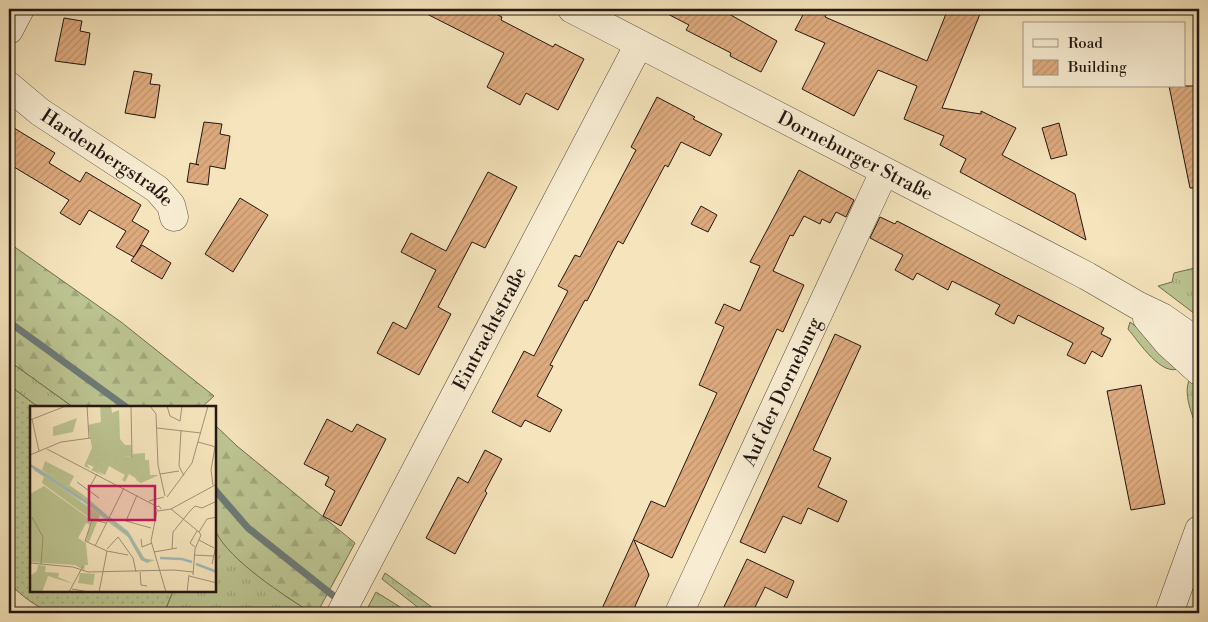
<svg xmlns="http://www.w3.org/2000/svg" width="1208" height="622" viewBox="0 0 1208 622" font-family="'Libre Bodoni',serif">
<defs>
<pattern id="grass-tufts" width="24" height="20" patternUnits="userSpaceOnUse" patternTransform="scale(1.25)"><rect width="24" height="20" fill="#bcc491"/><path d="M3 7l-1-3M5 7V3M7 7l1-3M15 17l-1-3M17 17v-4M19 17l1-3" fill="none" stroke="#a1a87c"/></pattern>
<pattern id="forest-firs" width="22" height="20" patternUnits="userSpaceOnUse" patternTransform="scale(1.25)"><rect width="22" height="20" fill="#bcc491"/><path d="M5 1l3.5 6h-7zM16 11l3.5 6h-7z" fill="#a1a87c"/></pattern>
<pattern id="garden-dots" width="8" height="8" patternUnits="userSpaceOnUse" patternTransform="scale(1.25)"><rect width="8" height="8" fill="#bcc491"/><path d="M2 2h.1M6 6h.1" fill="none" stroke="#a1a87c" stroke-width="1.8" stroke-linecap="round"/></pattern>
<pattern id="building-hatch" width="6" height="6" patternUnits="userSpaceOnUse" patternTransform="scale(1.25)"><rect width="6" height="6" fill="#deab7f"/><path d="M-1 1l2-2M0 6l6-6M5 7l2-2" fill="none" stroke="#be926d"/></pattern>
</defs>
<rect width="100%" height="100%" fill="#f5e4bc"/>
<filter id="stains"><feTurbulence type="fractalNoise" baseFrequency=".004" numOctaves="4"/><feColorMatrix values="0 0 0 0 .2 0 0 0 0 .09 0 0 0 0 .02 0 0 0 .5 -.17"/></filter>
<radialGradient id="worn" r=".72"><stop offset=".6" stop-color="#630" stop-opacity="0"/><stop offset="1" stop-color="#630" stop-opacity=".3"/></radialGradient>
<g fill="url(#grass-tufts)" stroke="#706e52">
<path d="M1199,267V317L1158,286L1172,282L1174,273Z"/>
<path d="M1130,322L1142,331L1180,368C1162,378 1139,342 1128,329Z"/>
<path d="M9,361L73,407H38L9,385Z"/>
<path d="M1190,378L1199,381V439C1196,419 1181,397 1190,378Z"/>
<path d="M215,531L239,560L287,597L312,613H164L173,591H215Z"/>
<path d="M385,573L440,613H425L382,579Z"/>
<path d="M376,592L410,613H365Z"/>
</g>
<g fill="url(#forest-firs)" stroke="#706e52">
<path d="M9,243L121,322L214,396L202,407H73L9,361Z"/>
<path d="M215,425L237,446L355,543L317,613H312C286,597 229,560 216,532C212,524 215,441 215,425Z"/>
</g>
<path fill="url(#garden-dots)" stroke="#706e52" d="M9,385L38,407H31V591H173L164,613C134,613 70,618 44,609C31,604 19,592 9,584Z"/>
<g fill="none" stroke-linecap="round" stroke-linejoin="round">
<g stroke="#6d7a77" stroke-width="7">
<path d="M9,322L126,407"/>
<path d="M215,490L248,528L340,601"/>
</g>
</g>
<g fill="url(#building-hatch)" stroke="#231712">
<path d="M417,9H486L502,17L501,20L553,47L555,44L584,59L558,110L526,93L520,105L487,87L504,53Z"/>
<path d="M658,9H720L777,41L761,72L730,56L731,53L686,30L689,25Z"/>
<path d="M806,9H829L825,17L927,61L948,9H982L942,108L981,114V111L1016,128L1002,155L1075,194L1086,240L960,172L966,159L940,145L944,136L904,119L917,86L878,70L854,116L802,89L825,43L795,30Z"/>
<path d="M64,18L82,21L80,31L90,33L85,65L55,61Z"/>
<path d="M134,71L152,74L150,84L160,85L155,118L125,113Z"/>
<path d="M1169,86H1199V188H1190Z"/>
<path d="M657,97L695,117L693,119L722,134L710,156L681,142L668,167L665,165L623,244L618,241L587,301L585,300L550,365L553,366L537,396L562,410L550,432L525,420L521,427L492,412L524,351L534,356L568,291L558,286L575,255L580,257L636,150L631,147Z"/>
<path d="M204,122L222,124L220,134L230,136L225,169L210,166L208,185L187,182L190,163L199,165L196,164Z"/>
<path d="M1059,123L1067,155L1051,159L1042,128Z"/>
<path d="M9,125L55,153L49,163L80,182L86,172L141,205L132,221L149,231L134,257L116,247L126,231L89,210L80,225L60,213L69,200L9,164Z"/>
<path d="M799,170L854,200L846,217L836,212L830,223L822,219L820,224L804,216L793,236L790,235L773,271L804,285L783,332L777,329L672,558L634,540L649,575L632,613H600L651,501L665,507L717,393L699,385L724,327L715,323L724,304L740,311L760,266L750,262Z"/>
<path d="M488,172L517,187L485,248L472,242L438,307L451,314L419,375L377,353L393,322L406,329L436,270L401,252L411,233L446,251Z"/>
<path d="M240,198L268,215L233,272L205,254Z"/>
<path d="M701,206L717,215L708,232L691,224Z"/>
<path d="M880,217L895,224L897,221L1104,328L1101,334L1111,339L1102,357L1092,351L1085,364L1067,355L1073,343L1018,315L1014,324L995,314L1000,305L952,281L948,290L917,273L913,280L895,270L903,255L870,238Z"/>
<path d="M142,245L171,263L162,279L131,261Z"/>
<path d="M835,334L861,346L813,450L831,458L818,487L847,501L838,522L808,508L801,524L783,516L765,553L740,542Z"/>
<path d="M1141,385L1165,504L1131,510L1107,391Z"/>
<path d="M327,419L352,432L357,424L386,439L341,526L323,516L335,491L325,485L329,477L304,464Z"/>
<path d="M485,450L502,459L485,491L487,493L455,554L426,538L458,477L468,483Z"/>
<path d="M747,559L794,581L787,598L765,587L752,613H721Z"/>
</g>
<g fill="none" stroke-linecap="round" stroke-linejoin="round">
<defs>
<g id="minor">
<path id="s1" d="M572,9L1087,276L1137,305L1162,317L1199,343"/>
<path d="M9,30L20,9"/>
<path id="s2" d="M9,86L40,112L157,189L171,205L174,217"/>
<path d="M1147,318L1168,343L1199,371"/>
<path id="s3" d="M341,613L639,44"/>
<path id="s4" d="M679,613L884,172"/>
<path d="M1169,613L1199,530"/>
</g>
</defs>
<use href="#minor" stroke="#584a3c" stroke-width="29"/>
<use href="#minor" stroke="#f8edd3" stroke-width="28"/>
</g>
<g text-anchor="middle" dominant-baseline="central" stroke-width="4" stroke-linejoin="round" paint-order="stroke">
<g font-size="19" fill="#231712" stroke="#f8edd3">
<text stroke="none"><textPath href="#s1" startOffset="319">Dorneburger Straße</textPath></text>
<text stroke="none"><textPath href="#s2" startOffset="122">Hardenbergstraße</textPath></text>
<text stroke="none"><textPath href="#s3" startOffset="321">Eintrachtstraße</textPath></text>
<text stroke="none"><textPath href="#s4" startOffset="244">Auf der Dorneburg</textPath></text>
</g>
</g>
<g transform="translate(30 406)">
<rect width="186" height="186" fill="#f5e4bc"/>
<path d="M0,58L39,79L55,90L51,95L5,65ZM80,111L98,125L115,153L125,154L117,157L111,154L98,131L78,116Z" fill="#bcc491"/>
<path d="M115,47V54H119L120,69H129L111,77L106,74L111,65L102,53L103,48ZM55,90L78,110L76,114L52,95Z" fill="#bcc491"/>
<path d="M70,0H81L82,7L89,4L90,33L95,39H101L102,51L95,50L87,59L72,57L67,65L74,70L61,64L64,61L57,58L60,63L54,60L62,42L58,19L71,16ZM14,80L60,113V119L56,117L48,132L56,137L58,159H55L54,164L45,159L0,156V88ZM8,159L16,160L15,166L29,167L28,171L44,178L18,170L12,186L0,185V170L7,165Z" fill="#bcc491"/>
<path d="M47,12L43,26L23,30V21ZM95,50L104,52L111,65L107,73L99,68L95,76L92,74L95,69L79,60L75,69L67,65L71,58L79,54L87,59ZM15,55L44,70L39,80L12,64ZM14,70L70,109L59,136L56,135L61,113L12,77ZM50,167L65,168L63,179L48,177Z" fill="#bcc491"/>
<path fill="none" stroke="#9fbcba" stroke-width="2.5" d="M0,59L67,103L98,128L112,153L119,155M130,152L152,153L162,156M166,158L187,166"/>
<path fill="none" stroke="#a19278" stroke-width="1" d="M57,0L59,32M101,0L102,52M120,0L126,8L128,59L135,90M137,0L140,10L150,15L152,0M2,13L9,45M0,14L36,0M127,22L171,27M151,24L149,60L154,70M168,36L186,41M17,43L126,100M0,49L31,36L61,32M130,68L149,65M47,76L69,92M183,79L181,64L185,41M58,84L67,68M107,89L96,115L121,122M137,91L162,57L178,0M119,95L134,91M131,103L129,100L125,101L128,105L141,103L187,78M141,103L169,126M127,105L121,135L136,186M2,111L13,131L11,158M60,113L76,117M62,114L55,135L77,145L98,149M169,126L177,113L187,111M111,133L112,141L122,137M169,134L184,142M65,140L94,82M165,141L160,137L167,125M77,143L88,131L103,152L106,166M142,143L143,126L160,105L165,100L172,102L187,95M124,146L147,142M164,149L183,150M0,157L43,161L58,166L144,164L163,166M182,158L187,135M110,166L111,179L117,180M163,169L165,143L171,129L169,126M159,170L187,177M42,183L59,186M39,186L53,160M69,186L77,145M157,186L159,169"/>
<path fill="#c2185b" fill-opacity="0.15" stroke="#c2185b" stroke-width="2.5" d="M59,80H125V114H59Z"/>
<rect width="186" height="186" fill="none" stroke="#231712" stroke-width="2.5"/>
</g>
<rect width="1208" height="622" fill="none" stroke="#f5e4bc" stroke-width="30"/>
<rect x="10" y="10" width="1188" height="602" fill="none" stroke="#231712" stroke-width="2.5"/>
<rect x="15" y="15" width="1178" height="592" fill="none" stroke="#231712"/>
<rect x="1023" y="22" width="162" height="65" fill="#f8edd3" stroke="#a39786"/>
<rect x="1033" y="39" width="25" height="8" fill="#f8edd3" stroke="#a39786"/>
<text x="1068" y="48" font-size="15" fill="#231712">Road</text>
<rect x="1033" y="60" width="25" height="15" fill="url(#building-hatch)" stroke="#a39786"/>
<text x="1068" y="72" font-size="15" fill="#231712">Building</text>
<rect width="100%" height="100%" filter="url(#stains)"/>
<rect width="100%" height="100%" fill="url(#worn)"/>
</svg>
